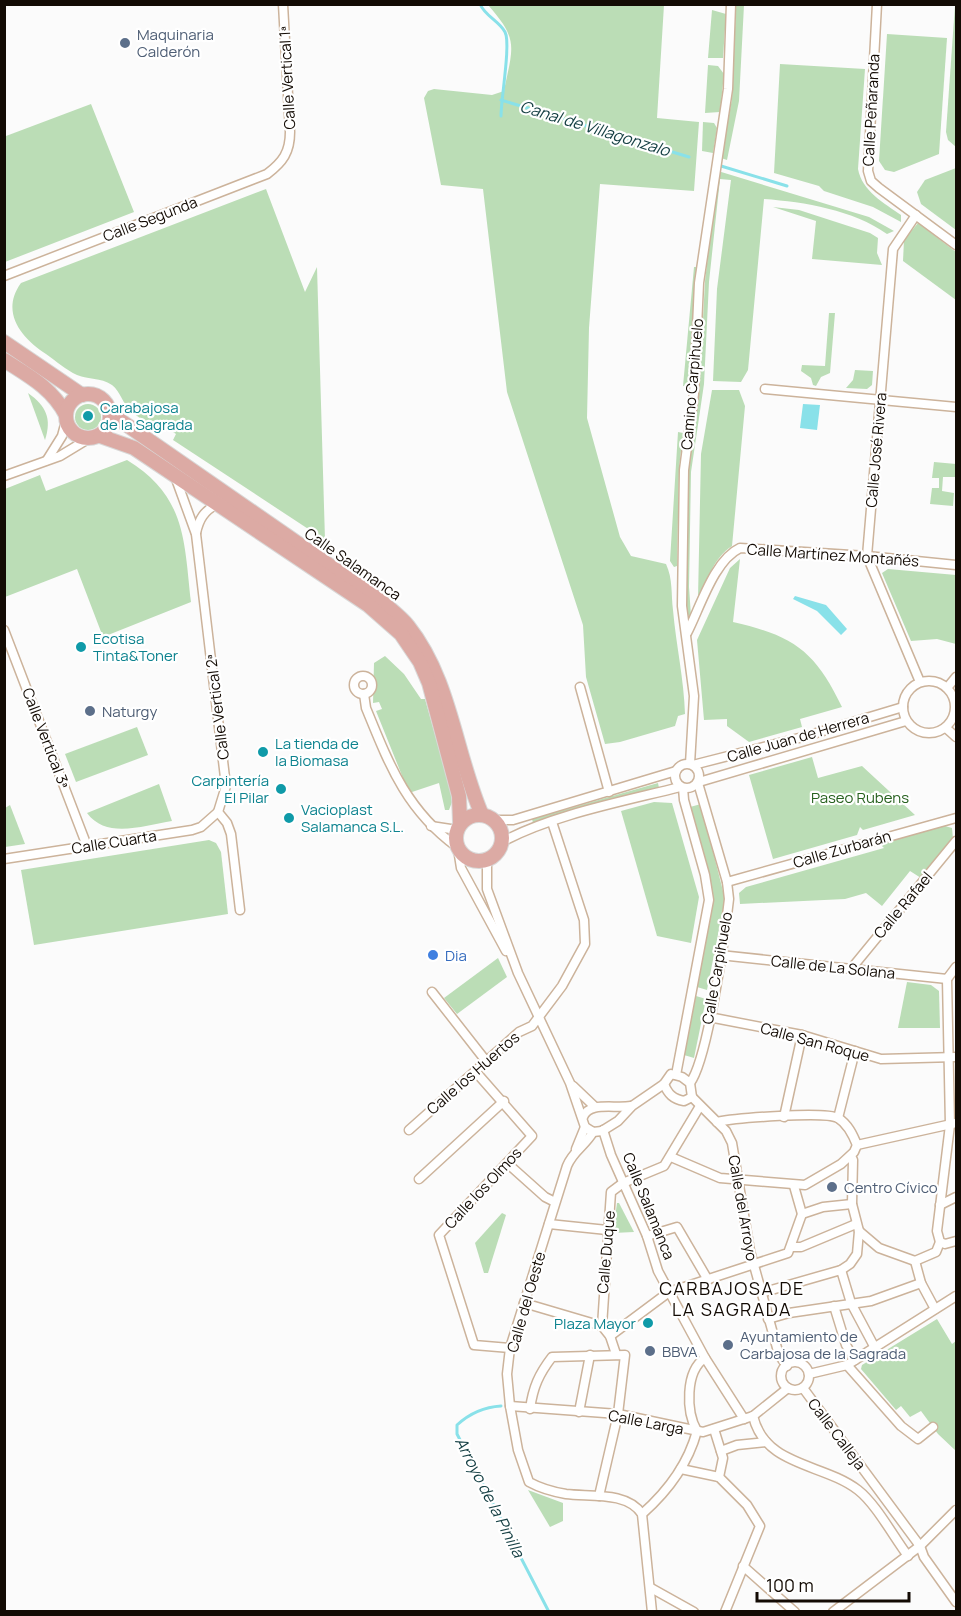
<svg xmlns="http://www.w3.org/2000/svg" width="961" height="1616" viewBox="0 0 961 1616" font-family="Manrope,sans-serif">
<rect width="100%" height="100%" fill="#fbfbfb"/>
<g fill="#bbddb6">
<path d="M488,5H664L657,118L699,122L694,191L600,184L589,328L587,418L620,537L631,556L666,564C673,579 671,594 673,610C676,645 684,679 685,714L678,716L675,726L620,742L605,744L586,677L583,625L507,392L483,189L441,185L424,98L428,91L434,89L492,95L504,91C513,46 519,40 488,5Z"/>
<path d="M736,5H744L739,101L727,160L721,158L732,99Z"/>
<path d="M955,5H956V147L948,140L946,132Z"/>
<path d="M712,10L726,14L723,58H708Z"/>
<path d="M887,34L947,38L939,154L894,172L885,170L879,161Z"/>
<path d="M780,64L865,69L858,169C862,191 884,203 901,215V222L873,207L824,191L819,186L774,173Z"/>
<path d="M708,65L718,66L724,74L720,112L705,113Z"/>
<path d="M91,104L134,212L5,262V134L6,136Z"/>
<path d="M703,122L714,123L717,128L713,153L702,151Z"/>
<path d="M956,168V230L921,204L917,192L925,180Z"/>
<path d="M718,171L869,217L894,231L887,234C853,210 805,202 764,199L748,370L741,382L713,381L717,289L731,180L720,179L709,282L704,384L691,472L689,587L691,616L689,618L686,606L688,470L699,395L705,281Z"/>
<path d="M266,189L305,292L317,267L325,540L173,440L176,434L164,426L157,429C149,423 138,418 130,410C122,403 121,392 112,385C100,377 89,380 77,375C66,370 56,361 46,354C21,338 0,312 21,283Z"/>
<path d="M773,207L799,210L870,233L878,238L877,253L882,265L812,259L816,221Z"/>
<path d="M918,223L956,252V300L903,261L904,240Z"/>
<path d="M694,267H697L690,387L683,386Z"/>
<path d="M829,313H835L830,373L821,377L816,386L813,385L811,378L801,371L802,365L825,366Z"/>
<path d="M855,370L873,371L872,385L867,389L846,388L853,380Z"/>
<path d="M712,390H739L745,406L732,546C714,557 707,581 698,599L701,454Z"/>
<path d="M28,393C46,406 52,418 45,440Z"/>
<circle cx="88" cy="417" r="13"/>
<path d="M678,432L683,433L679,468L677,566L674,567L670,561Z"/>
<path d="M127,460C186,496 184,540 191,602L103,637L77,569L5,597V489L40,475L46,491Z"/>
<path d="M934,462L956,464L955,477H943L942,491L954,493L953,506L930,504L932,488H939V478H932Z"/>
<path d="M740,559L733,622C794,636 815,651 842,707L800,719L802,727L749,742L727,726V719L704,720L697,640L730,568Z"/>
<path d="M888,569L956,575V644L937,639L911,641L882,573Z"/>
<path d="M385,656L404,674L421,699H425L450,788L452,802L449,810H445L439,783L409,793L376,711L382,709L379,702L373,703L374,663Z"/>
<path d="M137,727L148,755L76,782L65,754Z"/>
<path d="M812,757L818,778L862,766L915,815L863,830L860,827L857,835L773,859L749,775Z"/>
<path d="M658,783L659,788L533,823L532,819Z"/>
<path d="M159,784L172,821C144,825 107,840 87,813Z"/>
<path d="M654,802L672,803L699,897L691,943L657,936L621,811Z"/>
<path d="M701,804L725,899L707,990L697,987L713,898L709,874L690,807Z"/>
<path d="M10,805L25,844L5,847V808Z"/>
<path d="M945,826L952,828L953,839L921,878L910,871L882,906L866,893L845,899L740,904L739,893L746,887L884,848L879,843Z"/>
<path d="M209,840L216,843L221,852L228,914L34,945L21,870Z"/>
<path d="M498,958L507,977L457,1014L444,998Z"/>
<path d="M907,982L931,985L939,991L940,1028H898Z"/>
<path d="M696,996L706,999L694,1058L684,1055Z"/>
<path d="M617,1203H619L634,1232L613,1233Z"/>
<path d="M502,1213L506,1215L488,1273H484L475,1243Z"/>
<path d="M937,1319L952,1344L956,1341V1451L938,1434L921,1411L910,1417L901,1406L896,1410L861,1369L862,1365Z"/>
<path d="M528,1490L563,1503V1521L550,1527Z"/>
</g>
<g fill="#89e1e9">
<path d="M803,404L820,405L817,430L800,428Z"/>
<path d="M795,596L826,605L847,629L841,635L817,611L793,599Z"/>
</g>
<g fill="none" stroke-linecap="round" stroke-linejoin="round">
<g stroke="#89e1e9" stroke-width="3">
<path d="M480,4C485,16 499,21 505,32C511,43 501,99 501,116"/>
<path d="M501,100L689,157"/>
<path d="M721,166L787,186"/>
<path d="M501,1406C484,1407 469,1414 457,1425V1434L549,1612"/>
</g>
<defs>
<g id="street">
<path d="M877,4L868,171L871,181L879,188L956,245"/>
<path d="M916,215L893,249L867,556L920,682"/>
<path d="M4,276L267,174C283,162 290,152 290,132L283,4"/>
<path d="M765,389L956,407"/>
<path d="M47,460L62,436L66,421"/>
<path d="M4,476L60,456L88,439"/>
<path d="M176,479L196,534L226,786L218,812L227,823L231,834L240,910"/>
<path d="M196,533C199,519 204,511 217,504"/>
<path d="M4,630L87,846"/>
<path d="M687,633C700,608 714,560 740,548L867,556L956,565"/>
<circle cx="363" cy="685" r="9"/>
<circle cx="929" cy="707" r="26"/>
<path d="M580,687L609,792"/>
<path d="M947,688L956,677"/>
<path d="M364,694L366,708C389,764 406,810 457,847"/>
<path d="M946,728L956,737"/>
<circle cx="687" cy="776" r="12"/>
<path d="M690,764L694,696L682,606L684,470L694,394L699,283L728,89L731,4"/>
<path d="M693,765L803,737L903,707"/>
<path d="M699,782L906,721"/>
<path d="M494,820H513L676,771"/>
<path d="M431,826L457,830"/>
<path d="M502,842C551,815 625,801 680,787"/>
<path d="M458,849L461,868L506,951"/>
<path d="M4,859L192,830L201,827L218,812"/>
<path d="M487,860V889L518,973L570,1083L585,1127L593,1132L602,1131L618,1121L632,1106L664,1084L671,1074L682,1077L690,1083L692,1097"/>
<path d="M727,882L956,818"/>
<path d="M720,955L947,979"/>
<path d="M851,969L956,841"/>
<path d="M947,979L950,1125L937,1231L940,1242L945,1244L956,1241"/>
<path d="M947,979L956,967"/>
<path d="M432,992L486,1061"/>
<path d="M709,1017L802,1035L881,1059L956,1057"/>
<path d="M475,1071L532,1136L439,1235L474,1345L510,1348"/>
<path d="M676,1075L709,900L705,875L684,800L683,788"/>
<path d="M690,1083C708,1059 725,935 729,899L727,882L698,783"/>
<path d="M664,1084C668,1094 673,1099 684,1101L692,1097"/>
<path d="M573,1086L594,1106"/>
<path d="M692,1097L726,1131L732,1143L750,1251L779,1355L787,1366"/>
<path d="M583,1117C589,1101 615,1109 631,1106"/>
<path d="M784,1117L802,1035"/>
<path d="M838,1118L855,1051"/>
<path d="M717,1122C735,1118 825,1111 838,1118C848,1124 853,1135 857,1145"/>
<path d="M409,1130L519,1032L532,1026L562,986L585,944L584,920L552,822"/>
<path d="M603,1130L611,1155L647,1236L658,1271L705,1358L744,1419"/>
<path d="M593,1132C585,1146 573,1151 567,1166L510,1348L507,1374L510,1406L518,1450L529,1482C540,1488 554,1492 566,1494C589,1497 627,1491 642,1514L652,1612"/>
<path d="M857,1145L956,1123"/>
<path d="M576,1149L585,1127"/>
<path d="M671,1157L720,1178L805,1185L841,1164L854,1152L857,1145"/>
<path d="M507,1163L545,1197L555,1202"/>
<path d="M419,1179L504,1101"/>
<path d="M940,1205L956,1197"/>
<path d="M802,1214L823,1207L852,1204"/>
<path d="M549,1224L607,1230"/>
<path d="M859,1231L879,1248L915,1261"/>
<path d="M647,1236L677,1227L708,1280"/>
<path d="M791,1247H801L856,1224"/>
<path d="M915,1261L921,1283L935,1309"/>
<path d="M915,1261L936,1252L940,1242"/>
<path d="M841,1270L851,1303L875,1348"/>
<path d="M761,1293L841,1270L850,1264L857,1254L859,1231L852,1204L853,1160L851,1156"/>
<path d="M524,1303L602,1326"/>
<path d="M834,1306L846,1345L855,1360"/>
<path d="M768,1319L789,1313L871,1301L921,1283"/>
<path d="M602,1326L611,1192L623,1183L664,1166L700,1106"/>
<path d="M602,1326L610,1336L616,1354"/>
<path d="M610,1336L669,1292L788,1253L802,1214L794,1186"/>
<circle cx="795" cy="1376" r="14"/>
<path d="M847,1365L901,1426L918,1439L933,1427"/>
<path d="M809,1374L847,1365L956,1296"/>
<path d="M803,1388L920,1546L924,1557L956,1602"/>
<path d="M510,1406L618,1414L703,1432L753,1416L788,1388"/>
<path d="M530,1409C533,1387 539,1374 552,1357L625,1355L618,1414L599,1496"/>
<path d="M579,1412L590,1355"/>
<path d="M753,1416C765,1467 823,1463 858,1490C876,1504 893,1536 908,1556"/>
<path d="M714,1429L723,1458L719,1477"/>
<path d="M697,1431C686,1412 685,1371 705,1358"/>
<path d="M721,1451L737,1445L766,1442"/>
<path d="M681,1469L719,1477L747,1505L760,1526L725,1612"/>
<path d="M642,1514C667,1492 688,1464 697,1431"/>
<path d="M743,1566L795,1612"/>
<path d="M651,1588L694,1612"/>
<path d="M833,1612L920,1546L956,1510"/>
</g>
<g id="primary">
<path d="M4,342L82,395"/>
<path d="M4,360C29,376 52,388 66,415"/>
<circle cx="88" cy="416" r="22"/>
<path d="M111,414L381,601C390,609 401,617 408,626C451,680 455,753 482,815"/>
<path d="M100,436L134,448L368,605L401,634L420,662L429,683L459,796L460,822"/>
<circle cx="479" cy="838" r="23"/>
</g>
</defs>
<use href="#street" stroke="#ccb39b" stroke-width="11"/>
<use href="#primary" stroke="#d9d8d7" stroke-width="16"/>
<use href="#street" stroke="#fff" stroke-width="8"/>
<use href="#primary" stroke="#dcaaa4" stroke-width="14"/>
</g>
<g fill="#5c6f8a" stroke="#fff" stroke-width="2">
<circle cx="125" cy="43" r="6"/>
<circle cx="90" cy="711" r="6"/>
<circle cx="832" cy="1187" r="6"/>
<circle cx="728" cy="1345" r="6"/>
<circle cx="650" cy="1351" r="6"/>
</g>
<g fill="#0f9aa8" stroke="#fff" stroke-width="2">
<circle cx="88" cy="416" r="6"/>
<circle cx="81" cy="647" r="6"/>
<circle cx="263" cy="752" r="6"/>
<circle cx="281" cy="789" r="6"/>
<circle cx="289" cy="818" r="6"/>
<circle cx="648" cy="1323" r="6"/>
</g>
<circle fill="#3f7fe0" stroke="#fff" stroke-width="2" cx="433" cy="955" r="6"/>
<g text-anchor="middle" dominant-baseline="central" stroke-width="4.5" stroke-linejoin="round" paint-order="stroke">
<g font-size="15" fill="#4e5e75" stroke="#fff" text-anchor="start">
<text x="137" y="34">Maquinaria<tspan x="137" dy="17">Calderón</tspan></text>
<text x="102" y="711">Naturgy</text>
<text x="844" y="1187">Centro Cívico</text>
<text x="740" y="1336">Ayuntamiento de<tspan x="740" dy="17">Carbajosa de la Sagrada</tspan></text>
<text x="662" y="1351">BBVA</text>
</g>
<g font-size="15" fill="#130b04" stroke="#fff">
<text transform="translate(287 78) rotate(-93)">Calle Vertical 1ª</text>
<text transform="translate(871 110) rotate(-87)">Calle Peñaranda</text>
<text transform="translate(150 219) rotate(-21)">Calle Segunda</text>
<text transform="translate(692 384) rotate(-85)">Camino Carpihuelo</text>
<text transform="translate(876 450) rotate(-85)">Calle José Rivera</text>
<text transform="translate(833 555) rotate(4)">Calle Martínez Montañés</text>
<text transform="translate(353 564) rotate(35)">Calle Salamanca</text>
<text transform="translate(217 707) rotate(-97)">Calle Vertical 2ª</text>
<text transform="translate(798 737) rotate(-16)">Calle Juan de Herrera</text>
<text transform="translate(46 738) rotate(69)">Calle Vertical 3ª</text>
<text transform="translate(114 842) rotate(-9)">Calle Cuarta</text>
<text transform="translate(842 849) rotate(-16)">Calle Zurbarán</text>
<text transform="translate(903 905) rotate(-50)">Calle Rafael</text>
<text transform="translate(833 967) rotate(6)">Calle de La Solana</text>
<text transform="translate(717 968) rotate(-80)">Calle Carpihuelo</text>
<text transform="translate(815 1042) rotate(15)">Calle San Roque</text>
<text transform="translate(473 1073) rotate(-41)">Calle los Huertos</text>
<text transform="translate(483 1188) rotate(-47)">Calle los Olmos</text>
<text transform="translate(649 1206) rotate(68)">Calle Salamanca</text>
<text transform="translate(743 1208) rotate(80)">Calle del Arroyo</text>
<text transform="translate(606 1252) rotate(-85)">Calle Duque</text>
<text transform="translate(526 1302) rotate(-74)">Calle del Oeste</text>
<text transform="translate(646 1422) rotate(11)">Calle Larga</text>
<text transform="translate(837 1434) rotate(53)">Calle Calleja</text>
</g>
<g font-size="15" fill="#0d838f" stroke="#fff" text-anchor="start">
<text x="100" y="407">Carabajosa<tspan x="100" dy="17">de la Sagrada</tspan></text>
<text x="93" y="638">Ecotisa<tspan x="93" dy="17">Tinta&amp;Toner</tspan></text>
<text x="275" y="743">La tienda de<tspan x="275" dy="17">la Biomasa</tspan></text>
<text x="269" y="780" text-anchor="end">Carpintería<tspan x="269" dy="17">El Pilar</tspan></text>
<text x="301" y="809">Vacioplast<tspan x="301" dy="17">Salamanca S.L.</tspan></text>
<text x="636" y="1323" text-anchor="end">Plaza Mayor</text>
</g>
<g font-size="15" fill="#27611f" stroke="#fff">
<text x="860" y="797">Paseo Rubens</text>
</g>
<g font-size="15" fill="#366cbe" stroke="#fff" text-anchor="start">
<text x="445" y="955">Dia</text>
</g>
<g font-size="16" font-style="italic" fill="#174145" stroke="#fff">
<text transform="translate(595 128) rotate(17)">Canal de Villagonzalo</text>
<text transform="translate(490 1497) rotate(63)">Arroyo de la Pinilla</text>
</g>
<g font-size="18" letter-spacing="1.5" fill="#130b04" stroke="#fff">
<text x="732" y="1288">CARBAJOSA DE<tspan x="732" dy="21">LA SAGRADA</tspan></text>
</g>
</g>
<rect width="961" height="1616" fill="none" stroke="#130b04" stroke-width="12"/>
<path d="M757 1592v9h152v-9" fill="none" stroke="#130b04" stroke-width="3"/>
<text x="766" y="1592" font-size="18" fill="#130b04" stroke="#ffffff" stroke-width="4.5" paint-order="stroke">100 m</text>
</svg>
